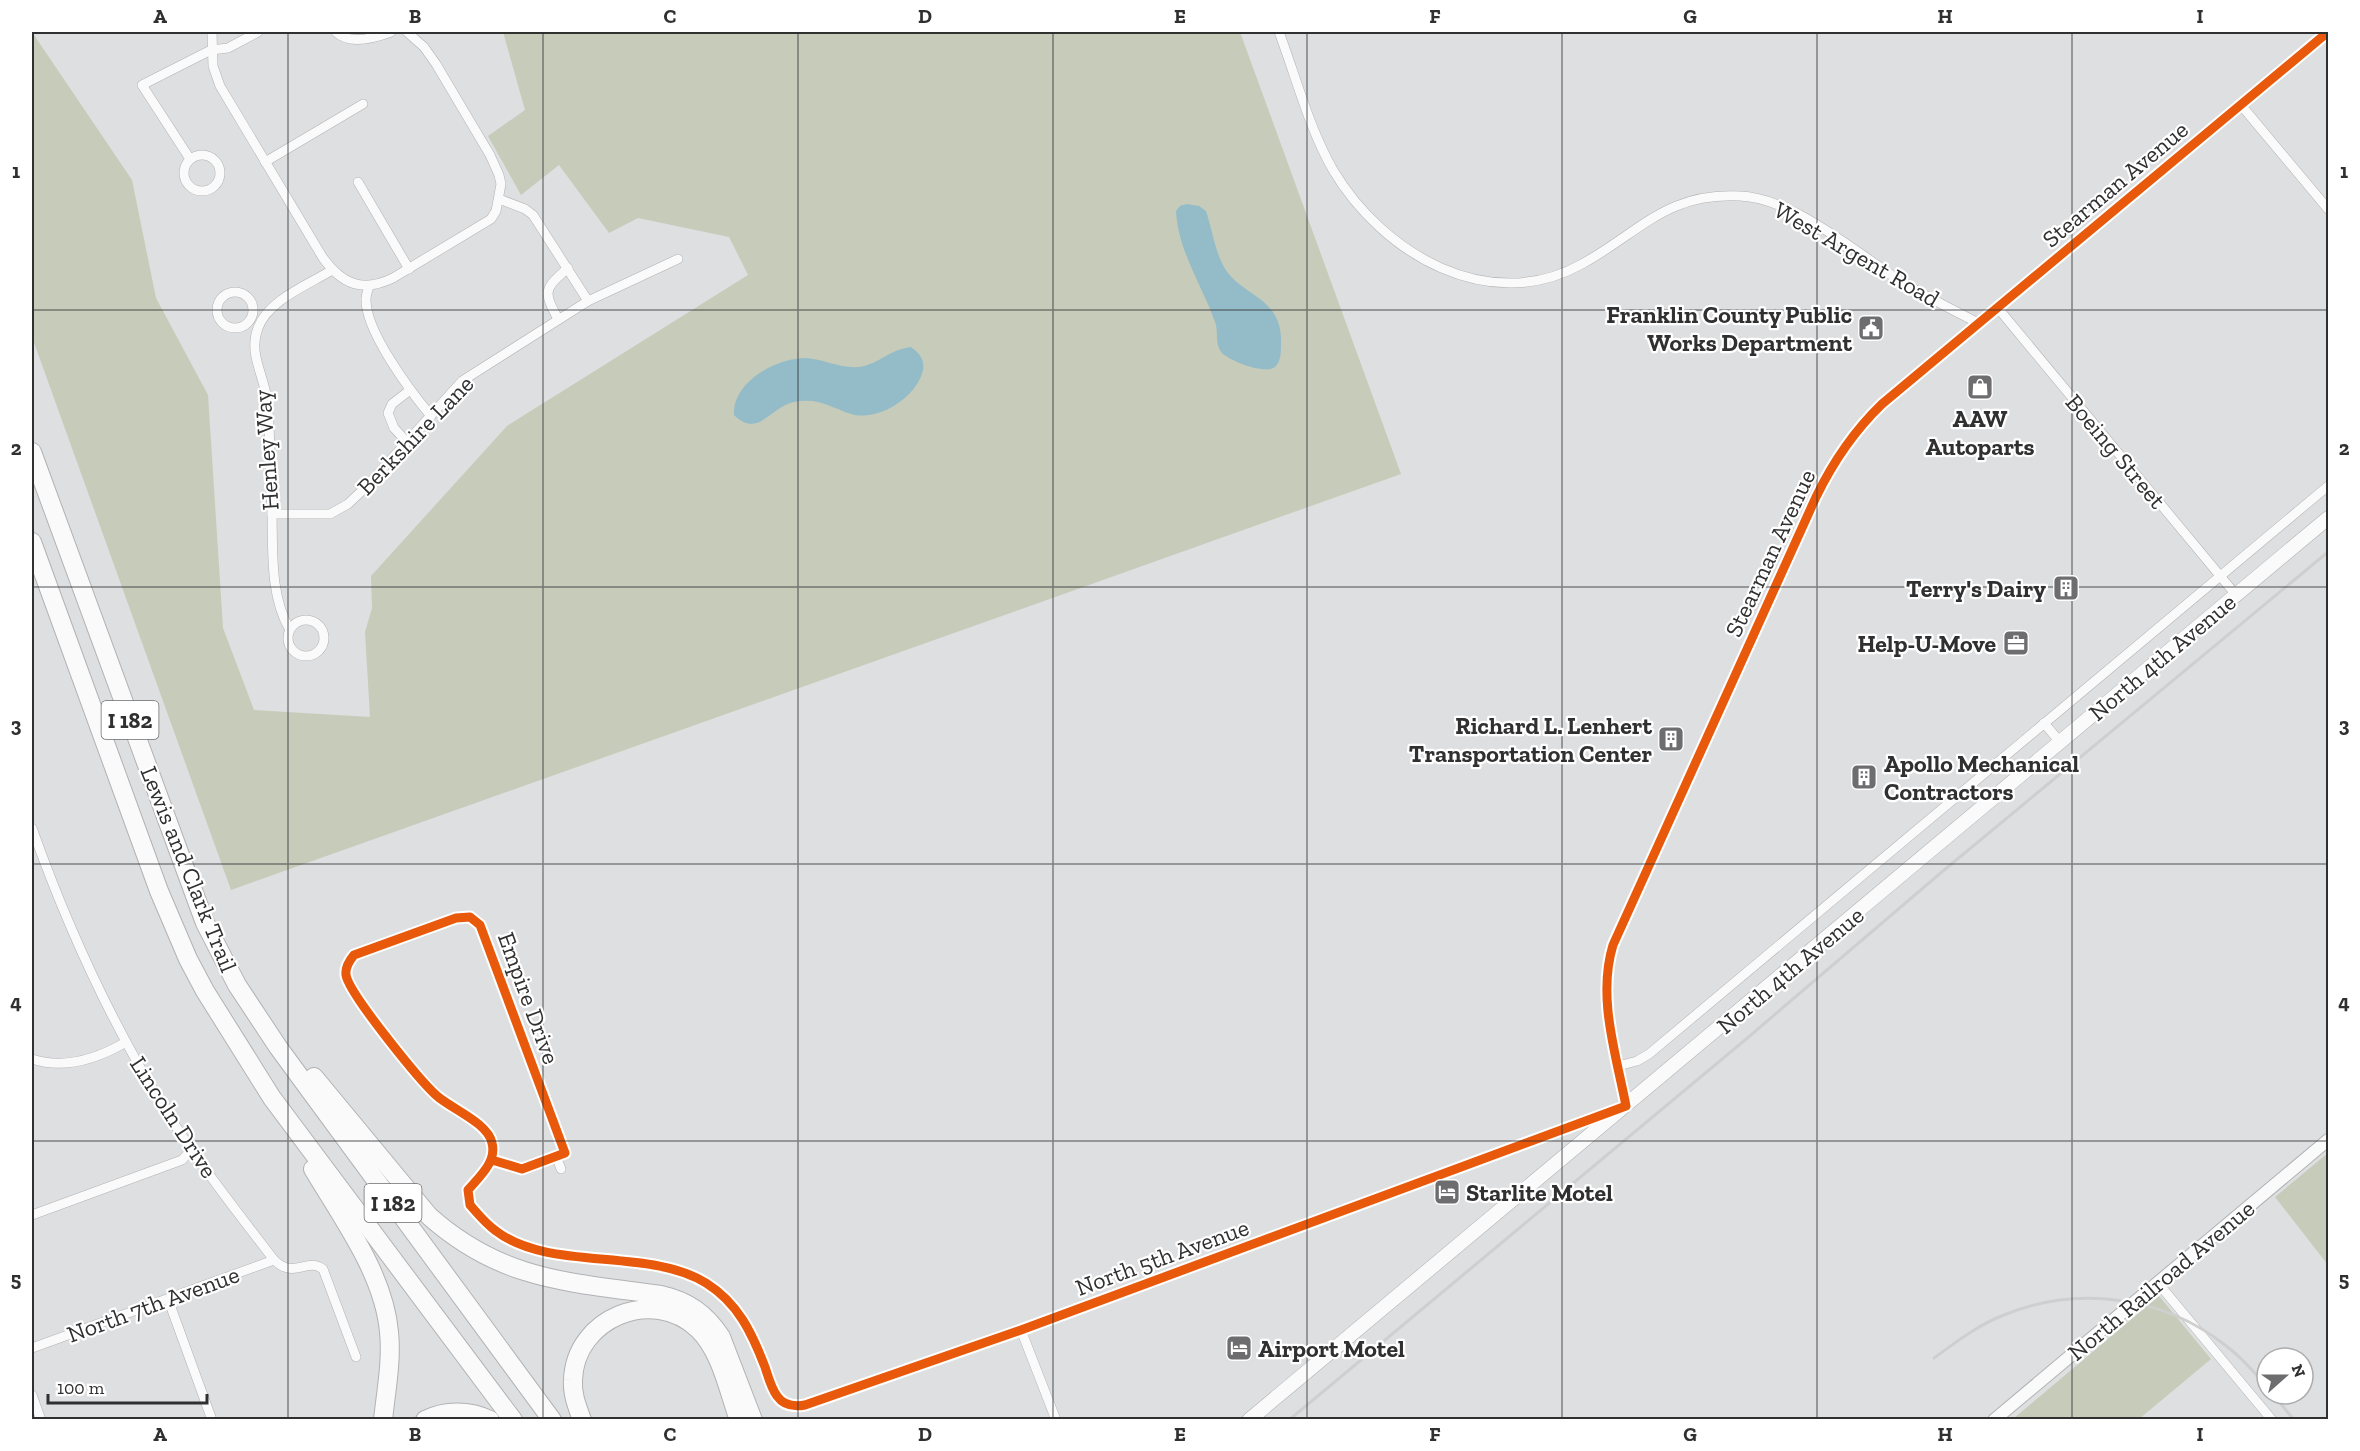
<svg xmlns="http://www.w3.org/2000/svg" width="2360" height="1451" viewBox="0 0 2360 1451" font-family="'Zilla Slab',serif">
<rect width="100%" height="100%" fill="#dedfe1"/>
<g fill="#c7cbb9">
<path d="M32,32L132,180L156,298L208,395L223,628L254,710L370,717L365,632L372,608L371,576L507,426L748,275L729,237L638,218L609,233L559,165L521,195L488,136L525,110L503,32H1240L1401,474L231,890L32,337Z"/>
<path d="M2328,1153V1265L2275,1197Z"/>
<path d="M2159,1296L2211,1359L2139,1419H2013Z"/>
</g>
<g fill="#94bcc8">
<path d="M1187,204L1199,206L1206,211C1212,229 1215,251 1224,267C1241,297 1283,296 1281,344C1281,352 1281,360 1276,366C1267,376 1230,361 1222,353C1214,344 1219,332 1215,322C1202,285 1178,251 1176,211L1180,206Z"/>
<path d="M911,347C919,353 925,359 923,370C917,397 879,422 851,414C830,407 818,397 794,402C770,407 758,439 734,415C732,383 775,358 806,358C824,359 846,371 864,366C883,361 889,350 911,347Z"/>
</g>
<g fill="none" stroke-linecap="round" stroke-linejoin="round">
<defs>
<g id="minor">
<path d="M212,32L213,66L220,86L323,258C342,284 362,293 393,278L491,219L496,211L501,184L499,175L490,155L436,64L424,47L407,32"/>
<path d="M336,32C349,45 375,38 391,32"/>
<path d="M1279,32C1296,77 1309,128 1333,170C1383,254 1489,316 1582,264C1640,232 1667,192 1740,196C1793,198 1855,252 1899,280C1924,296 1952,309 1978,323"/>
<path d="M2241,105L2328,209"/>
<circle cx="202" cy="173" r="18"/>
<path d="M190,159L142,85L211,50L228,48L258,32"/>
<path d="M265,162L363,104"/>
<path d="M358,182L409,269"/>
<path d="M499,199L525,209L533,215L588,301"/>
<path d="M369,286C368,290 366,295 366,299C365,331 411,392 431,416"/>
<circle cx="235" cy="310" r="18"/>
<path d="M1997,307L2236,595"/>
<path d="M558,319C543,291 544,289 568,268"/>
<path d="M407,442L394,428L388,413L392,404L410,390"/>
<path d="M272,514H330L348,504L367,486L462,381L588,301L678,259"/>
<circle cx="306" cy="638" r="18"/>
<path d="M290,630C270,597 273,551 272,514C270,476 271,437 267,400C264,375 248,353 258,328C268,300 308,285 332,270"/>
<path d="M2044,723L2060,742"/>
<path d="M32,828C68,929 112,1025 169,1116C201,1166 238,1213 274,1260C295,1280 306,1257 323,1269L356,1357"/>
<path d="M32,1059C65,1070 97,1059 126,1042"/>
<path d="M1618,1066L1637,1061L1649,1054L2328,486"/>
<path d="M556,1156L561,1169"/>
<path d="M492,1160L522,1169L565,1153L480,925L470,917L456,918L354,955C349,961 345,967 346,975C349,994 421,1082 437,1096C452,1109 488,1123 492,1143C497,1162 479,1177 468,1190L470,1205C478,1214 486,1224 496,1231C549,1272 648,1247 706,1283C738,1303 752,1333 765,1367C768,1376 771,1388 777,1396C784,1406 794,1407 805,1405L1021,1330L1626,1106C1616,1054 1597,997 1613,945L1816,497C1833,462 1854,431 1882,404L2328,32"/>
<path d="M32,1215L182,1160L192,1149"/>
<path d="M2158,1283L2272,1420"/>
<path d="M168,1299L212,1420"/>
<path d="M1021,1330L1056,1420"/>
<path d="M32,1348L274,1260"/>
<path d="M32,1395L41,1420"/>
</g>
<path id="tertiary" d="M1994,1420L2328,1140"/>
<path id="secondary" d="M1249,1420L2328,518"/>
<g id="motorway">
<path d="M32,452L205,923L237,985L278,1047L552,1420"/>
<path d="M32,542L159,891L188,959L205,991L272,1098L513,1420"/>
<path d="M314,1077L429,1216C502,1281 569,1282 661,1295C688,1301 706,1314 721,1337L753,1420"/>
<path d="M313,1169C342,1218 384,1274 389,1332C392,1361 386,1391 383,1420"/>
<path d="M425,1420C445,1410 469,1410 490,1420"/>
<path d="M582,1420C577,1406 572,1394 573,1380C575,1318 653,1286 698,1329C721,1351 728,1390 739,1420"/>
</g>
</defs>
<use href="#minor" stroke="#b1b2b4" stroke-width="10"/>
<use href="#tertiary" stroke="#b1b2b4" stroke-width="14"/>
<use href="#secondary" stroke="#b1b2b4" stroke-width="15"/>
<use href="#motorway" stroke="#b1b2b4" stroke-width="20"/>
<use href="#minor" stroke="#fafafa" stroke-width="9"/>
<use href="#tertiary" stroke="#fafafa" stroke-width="12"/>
<use href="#secondary" stroke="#fafafa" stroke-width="14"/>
<use href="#motorway" stroke="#fafafa" stroke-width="18"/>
<g stroke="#cfcfcf" stroke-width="3">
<path d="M1934,1358C1956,1342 1978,1325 2004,1315C2077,1285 2163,1296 2225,1345C2241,1357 2254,1372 2267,1387"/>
<path d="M2273,1394L2294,1420"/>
<path d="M1289,1420L1745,1040L1943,871L2328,552"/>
</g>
<defs>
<path id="cycleway" d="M492,1160L522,1169L565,1153L480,925L470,917L456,918L354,955C349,961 345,967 346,975C349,994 421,1082 437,1096C452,1109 488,1123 492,1143C497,1162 479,1177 468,1190L470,1205C478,1214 486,1224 496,1231C549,1272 648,1247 706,1283C738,1303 752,1333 765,1367C768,1376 771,1388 777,1396C784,1406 794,1407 805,1405L1021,1330L1626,1106C1616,1054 1597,997 1613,945L1816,497C1833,462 1854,431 1882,404L2328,32"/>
</defs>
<use href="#cycleway" stroke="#fff" stroke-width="13"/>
<use href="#cycleway" stroke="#e8590c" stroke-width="9"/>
</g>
<path fill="none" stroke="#303031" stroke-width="1.5" stroke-opacity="0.55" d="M288,32V1420M543,32V1420M798,32V1420M1053,32V1420M1307,32V1420M1562,32V1420M1817,32V1420M2072,32V1420M32,310H2328M32,587H2328M32,864H2328M32,1141H2328"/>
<defs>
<symbol id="civic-square" viewBox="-11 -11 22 22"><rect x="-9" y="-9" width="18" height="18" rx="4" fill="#6d6d6f" stroke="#fff"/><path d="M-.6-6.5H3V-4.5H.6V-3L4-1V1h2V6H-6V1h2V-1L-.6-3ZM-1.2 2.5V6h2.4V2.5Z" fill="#fff"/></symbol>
<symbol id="shop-square" viewBox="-11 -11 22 22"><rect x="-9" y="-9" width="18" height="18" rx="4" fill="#6d6d6f" stroke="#fff"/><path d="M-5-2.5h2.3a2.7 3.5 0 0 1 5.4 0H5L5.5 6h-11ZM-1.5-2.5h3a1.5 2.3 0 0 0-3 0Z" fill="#fff"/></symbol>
<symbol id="building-square" viewBox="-11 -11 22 22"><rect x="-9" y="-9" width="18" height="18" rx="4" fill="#6d6d6f" stroke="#fff"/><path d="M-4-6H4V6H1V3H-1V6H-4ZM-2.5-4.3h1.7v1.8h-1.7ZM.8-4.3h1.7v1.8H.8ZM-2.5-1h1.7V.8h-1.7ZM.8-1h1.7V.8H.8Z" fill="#fff"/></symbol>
<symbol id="office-square" viewBox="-11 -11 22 22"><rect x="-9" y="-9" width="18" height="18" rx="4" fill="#6d6d6f" stroke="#fff"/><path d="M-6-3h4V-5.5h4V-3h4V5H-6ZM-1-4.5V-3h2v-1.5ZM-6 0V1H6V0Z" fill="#fff"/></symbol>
<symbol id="hotel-square" viewBox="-11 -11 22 22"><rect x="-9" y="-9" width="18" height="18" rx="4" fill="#6d6d6f" stroke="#fff"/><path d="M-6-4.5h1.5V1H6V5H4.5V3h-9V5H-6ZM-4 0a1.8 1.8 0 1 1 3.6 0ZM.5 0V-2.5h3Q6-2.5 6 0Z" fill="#fff"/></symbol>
</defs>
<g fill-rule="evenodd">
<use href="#civic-square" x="1856" y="313" width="30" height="30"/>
<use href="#shop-square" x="1965" y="372" width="30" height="30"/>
<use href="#building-square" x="2051" y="573" width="30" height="30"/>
<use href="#office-square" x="2001" y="628" width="30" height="30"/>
<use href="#building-square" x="1656" y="724" width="30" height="30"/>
<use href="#building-square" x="1849" y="762" width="30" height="30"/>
<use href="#hotel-square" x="1432" y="1177" width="30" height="30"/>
<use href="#hotel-square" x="1224" y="1333" width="30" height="30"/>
</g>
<g text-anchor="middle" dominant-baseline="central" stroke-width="4.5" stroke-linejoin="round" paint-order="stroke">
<g fill="#fff" stroke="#6e6e6f" stroke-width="1.5">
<rect x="101.5" y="701" width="57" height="38" rx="4.5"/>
<rect x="364.5" y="1184" width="57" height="38" rx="4.5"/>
</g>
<g font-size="22" font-weight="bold" fill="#303031">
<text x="130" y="720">I 182</text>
<text x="393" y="1203">I 182</text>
</g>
<g font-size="24" fill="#303031" stroke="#fff">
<text transform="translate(2115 184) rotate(-40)">Stearman Avenue</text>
<text transform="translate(1857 254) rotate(30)">West Argent Road</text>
<text transform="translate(415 435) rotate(-46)">Berkshire Lane</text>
<text transform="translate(266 450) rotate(-94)">Henley Way</text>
<text transform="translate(2116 451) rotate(50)">Boeing Street</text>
<text transform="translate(1770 553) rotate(-65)">Stearman Avenue</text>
<text transform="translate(2162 657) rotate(-40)">North 4th Avenue</text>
<text transform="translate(189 869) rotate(68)">Lewis and Clark Trail</text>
<text transform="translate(1790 970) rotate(-40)">North 4th Avenue</text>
<text transform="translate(529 998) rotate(70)">Empire Drive</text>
<text transform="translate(174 1117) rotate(57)">Lincoln Drive</text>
<text transform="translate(1162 1257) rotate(-20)">North 5th Avenue</text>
<text transform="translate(2161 1280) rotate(-40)">North Railroad Avenue</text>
<text transform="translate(153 1304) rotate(-20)">North 7th Avenue</text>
</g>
<g font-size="24" font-weight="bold" fill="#303031" stroke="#fff" text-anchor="end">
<text x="1852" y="314">Franklin County Public<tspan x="1852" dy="28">Works Department</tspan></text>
<text x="1980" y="418" text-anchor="middle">AAW<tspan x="1980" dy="28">Autoparts</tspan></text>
<text x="2046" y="588">Terry's Dairy</text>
<text x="1996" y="643">Help-U-Move</text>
<text x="1652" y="725">Richard L. Lenhert<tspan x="1652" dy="28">Transportation Center</tspan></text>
<text x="1884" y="763" text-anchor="start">Apollo Mechanical<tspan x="1884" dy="28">Contractors</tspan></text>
<text x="1466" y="1192" text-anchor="start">Starlite Motel</text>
<text x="1258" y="1348" text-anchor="start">Airport Motel</text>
</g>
</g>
<rect width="2360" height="1451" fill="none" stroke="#ffffff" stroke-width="66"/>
<g transform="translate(2285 1376) rotate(69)"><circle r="28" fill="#ffffff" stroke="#acacad" stroke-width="1.5"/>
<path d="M0-4.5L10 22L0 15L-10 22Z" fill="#6d6d6f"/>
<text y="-9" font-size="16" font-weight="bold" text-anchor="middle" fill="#303031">N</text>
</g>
<path d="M48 1394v9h159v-9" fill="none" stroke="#303031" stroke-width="3"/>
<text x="57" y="1394" font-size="18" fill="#303031" stroke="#ffffff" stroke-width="4.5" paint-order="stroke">100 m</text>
<rect x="33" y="33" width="2294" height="1385" fill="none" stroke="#303031" stroke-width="2"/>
<g font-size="20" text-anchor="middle" font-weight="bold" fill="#303031">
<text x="160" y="23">A</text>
<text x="415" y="23">B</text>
<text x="670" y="23">C</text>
<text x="925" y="23">D</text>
<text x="1180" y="23">E</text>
<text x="1435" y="23">F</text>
<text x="1690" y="23">G</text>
<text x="1945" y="23">H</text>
<text x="2200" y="23">I</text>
<text x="16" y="178">1</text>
<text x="2344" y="178">1</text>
<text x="16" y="455">2</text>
<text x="2344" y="455">2</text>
<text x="16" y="732">3</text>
<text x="2344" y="732">3</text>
<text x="16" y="1009">4</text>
<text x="2344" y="1009">4</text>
<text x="16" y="1286">5</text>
<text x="2344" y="1286">5</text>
<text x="160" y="1441">A</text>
<text x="415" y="1441">B</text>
<text x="670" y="1441">C</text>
<text x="925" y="1441">D</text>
<text x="1180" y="1441">E</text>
<text x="1435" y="1441">F</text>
<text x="1690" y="1441">G</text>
<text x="1945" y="1441">H</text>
<text x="2200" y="1441">I</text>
</g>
</svg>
